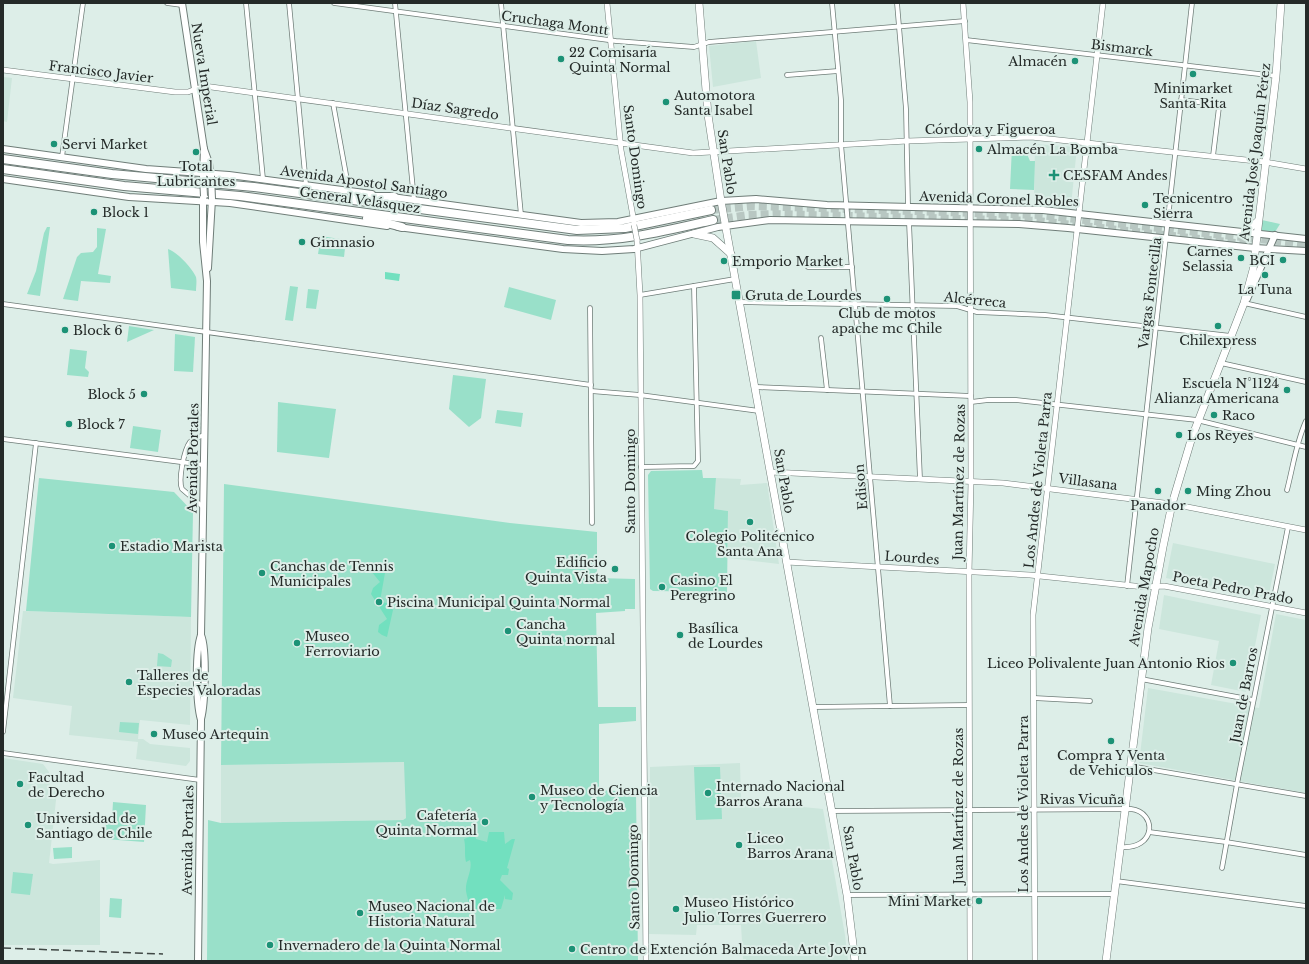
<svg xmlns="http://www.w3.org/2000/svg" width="1309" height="964" viewBox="0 0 1309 964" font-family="'Libre Baskerville',serif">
<rect width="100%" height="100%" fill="#ddeee8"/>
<g fill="#cce6dc">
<path d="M756,41L761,78L713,87L709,46Z"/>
<path d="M3,77L12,78L7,122L3,121Z"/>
<path d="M1035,144L1077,147L1071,206L1034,203Z"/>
<path d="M716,478L741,479L740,485L767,483L779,564L728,558V511L714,509Z"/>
<path d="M1173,543L1275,564L1268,599L1166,578Z"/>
<path d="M1164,595L1261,615L1246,692L1211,685L1219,641L1159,629Z"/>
<path d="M23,611L191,617L190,725L140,720L138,739H143L150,744L190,748V761L186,766L136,759L138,742L69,735L72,706L13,698Z"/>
<path d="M1276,614L1306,620V793L1139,763L1148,688L1259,708Z"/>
<path d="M3,758L43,764L49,772L50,790L57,791L49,863L53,864L100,860V945H3Z"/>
<path d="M405,762L406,818L403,820L221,823V765Z"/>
<path d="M740,763L741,801L823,809L845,935L848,961H746V959H743L741,925H697L696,935L649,934L650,767Z"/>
</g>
<g fill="#99e0c9">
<path d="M1012,147H1024L1030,161H1035L1034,190L1010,189Z"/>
<path d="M1262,220L1280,224L1275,232L1261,231Z"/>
<path d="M47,227H50L40,296L27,294L36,271L44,233Z"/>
<path d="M97,228L106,229L98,274L111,276L110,283L81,281L78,301L63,299L77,257L81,253L93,252L97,247Z"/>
<path d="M321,236L346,240L344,257L318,254Z"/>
<path d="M168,249C176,251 193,269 196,277C197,281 196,287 196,291L171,288Z"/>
<path d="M290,286L298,287L293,321L285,320Z"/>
<path d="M509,287L556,300L551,320L504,307Z"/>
<path d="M308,289L319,290L316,309L306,308Z"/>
<path d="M129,326L154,330L127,342Z"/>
<path d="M175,334L195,337L193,372L174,371Z"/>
<path d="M70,349L87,351L85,368L89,372L88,377L67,375Z"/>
<path d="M453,375L486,379L481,418L469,427L449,409Z"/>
<path d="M278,402L336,409L329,458L277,452Z"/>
<path d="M497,410L523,413L521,427L495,423Z"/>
<path d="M133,426L161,430L158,452L130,448Z"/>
<path d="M702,470L703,478H716L714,509L728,511L727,592L653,591L650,589L648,475L651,471Z"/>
<path d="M39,478L174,492L193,512L191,617L26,611Z"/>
<path d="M224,484L510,523L597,532V578L635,579V609H625V611L596,613L598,707H636V721L599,724V790L636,792L638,961H207L208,820L221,823L403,820L406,818L404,762L221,765Z"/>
<path d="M158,653L163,654L172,660L171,667L157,666Z"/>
<path d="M120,722L139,723L138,734L119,732Z"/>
<path d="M694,767H720L722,819L696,820Z"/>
<path d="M113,802L146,805L144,842L105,839L106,818L112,819Z"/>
<path d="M72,847V858L54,859L53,848Z"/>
<path d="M13,872L33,874L30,895L11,893Z"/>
<path d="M110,898L122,899L121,918L109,917Z"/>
</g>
<g fill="#72e0bf">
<path d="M385,272L400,274L399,281L385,279Z"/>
<path d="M376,567L382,568L385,573L380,601L389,604L393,610L387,637L382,635L378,632L379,625L387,619L371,594L373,588L380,582L371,571Z"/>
<path d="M489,832H504L505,844L512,839H515L507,868L509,869L508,875H502L500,880L513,893L512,900L505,899V895L501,909H468C470,902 467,898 466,891C465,880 473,870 470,860L466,862C464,854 466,847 464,839L475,835L476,839L487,842Z"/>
</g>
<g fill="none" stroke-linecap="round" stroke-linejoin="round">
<g stroke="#b8c7c2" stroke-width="8" stroke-dasharray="8 4" stroke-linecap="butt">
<path d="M711,210L754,206L1039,215L1306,244"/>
<path d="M713,220L748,215L773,214L1038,221L1263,246"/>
</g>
<defs>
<g id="minor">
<path d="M167,3L182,5"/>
<path d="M246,3L263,179"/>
<path d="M289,3L306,185"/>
<path d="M334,3L616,41L694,47L709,42L965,21"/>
<path d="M395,3L414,200"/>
<path d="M501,3L521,215"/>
<path d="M832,3L841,100V144L890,706"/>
<path d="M897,3L906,109L908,206"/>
<path d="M966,40L1276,76"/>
<path d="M787,75L838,71"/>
<path d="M1181,100L1215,104L1219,107L1213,156"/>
<path d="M333,103L349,191"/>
<path d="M62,157L83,3"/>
<path d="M909,222L920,479"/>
<path d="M808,267H852"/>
<path d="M640,295L735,279"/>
<path d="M740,302L957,306L977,312L1045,315L1231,336"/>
<path d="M1244,303L1306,317"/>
<path d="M3,304L591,385"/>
<path d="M590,308L592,523"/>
<path d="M821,338L827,390"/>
<path d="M1221,363L1306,382"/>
<path d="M755,387L971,396"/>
<path d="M591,391L640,395L759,411"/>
<path d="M971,402L988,400H1016L1197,420L1306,447"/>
<path d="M3,439L204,465"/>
<path d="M641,467L694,466L698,461L694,286"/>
<path d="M1287,490C1293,467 1296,443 1306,421"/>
<path d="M203,507L182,489C178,480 184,450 190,442C194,438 199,437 204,435"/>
<path d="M1127,586L1192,3"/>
<path d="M1141,679L1253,700"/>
<path d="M1034,698L1090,701"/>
<path d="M814,707L969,705"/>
<path d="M3,732L36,443"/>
<path d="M3,753L200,780"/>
<path d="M1130,766L1306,796"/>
<path d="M832,811L1131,809C1157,812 1157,850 1120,847"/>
<path d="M1149,832L1226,842L1306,855"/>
<path d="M1222,868L1237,784L1288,527"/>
<path d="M1116,881L1306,906"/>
<path d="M847,895L1114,894"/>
</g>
<g id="tertiary">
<path d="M607,3L621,150L634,222"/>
<path d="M963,3L970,102L971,482L969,573L970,961"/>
<path d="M3,70L175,92H188L204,86L693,153L907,141L1031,137L1265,162L1306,169"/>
<path d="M637,240L640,295L646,961"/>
<path d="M770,472L1003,483L1172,504L1306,530"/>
<path d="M786,562L1030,575L1144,587L1164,586L1306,613"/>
<path d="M1035,961L1033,615L1103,3"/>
</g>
<g id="secondary">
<path d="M182,3L204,149L209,163L211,176"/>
<path d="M3,149L146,169L229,175L372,194"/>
<path d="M203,176L204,149"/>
<path d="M3,179L129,197L230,203L387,226"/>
<path d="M392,197L581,223L618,222L721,201L756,199L827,205L1043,210L1306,239"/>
<path d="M398,227L563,249L602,251L634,249L718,227L770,220L1019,224L1068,228L1255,248L1306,251"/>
<path d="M208,268L212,199"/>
<path d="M1247,299L1275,235"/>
<path d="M201,719C205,704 207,649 201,635"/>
<path d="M198,961L201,720C196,702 195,652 201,635L207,281L203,242V198"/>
</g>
<g id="primary">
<path d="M699,3L708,115L721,201L847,895L855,961"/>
<path d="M1245,232L1258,221"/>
<path d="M694,234L713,238L731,254"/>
<path d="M1106,961L1148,628L1163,547L1172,504L1192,437L1244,303L1253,270L1276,76L1281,3"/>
</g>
<g id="motorway">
<path d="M3,159L112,174L254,187L577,230L625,228L711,210"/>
<path d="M3,169L124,186L240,196L568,240C618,243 665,231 713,220"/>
<path d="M352,197H394"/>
<path d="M367,218L402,227"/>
</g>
</defs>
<use href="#minor" stroke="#6f7d78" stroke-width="5.5"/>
<use href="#tertiary" stroke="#6f7d78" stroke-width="6"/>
<use href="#secondary" stroke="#6f7d78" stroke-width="8"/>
<use href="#primary" stroke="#6f7d78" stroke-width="8"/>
<use href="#motorway" stroke="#6f7d78" stroke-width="10"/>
<use href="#minor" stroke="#fff" stroke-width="4"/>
<use href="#tertiary" stroke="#fff" stroke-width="5"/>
<use href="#secondary" stroke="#fff" stroke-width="6"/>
<use href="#primary" stroke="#fff" stroke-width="7"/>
<use href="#motorway" stroke="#fff" stroke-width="8"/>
<path stroke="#404845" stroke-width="1.5" stroke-dasharray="8 4" stroke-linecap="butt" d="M3,948L163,954"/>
<defs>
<path id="tertiary-bridge" d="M634,225L637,240"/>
<g id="secondary-bridge">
<path d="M203,176L204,196"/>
<path d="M211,176L212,199"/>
</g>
</defs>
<use href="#tertiary-bridge" stroke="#6f7d78" stroke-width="6" stroke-linecap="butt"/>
<use href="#secondary-bridge" stroke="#6f7d78" stroke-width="8" stroke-linecap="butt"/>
<use href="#tertiary-bridge" stroke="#fff" stroke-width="5"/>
<use href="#secondary-bridge" stroke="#fff" stroke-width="6"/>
</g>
<g fill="#1c9276" stroke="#ddeee8" stroke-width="1.5">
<circle cx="561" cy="59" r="4"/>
<circle cx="1075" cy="61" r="4"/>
<circle cx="1193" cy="74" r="4"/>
<circle cx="666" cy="102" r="4"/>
<circle cx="54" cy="144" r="4"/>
<circle cx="979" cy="149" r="4"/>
<circle cx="196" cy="152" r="4"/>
<path d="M1052 169h4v4h4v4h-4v4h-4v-4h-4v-4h4z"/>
<circle cx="1145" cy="205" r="4"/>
<circle cx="94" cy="212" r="4"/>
<circle cx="302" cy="242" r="4"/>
<circle cx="1241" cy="258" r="4"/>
<circle cx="1283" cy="260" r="4"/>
<circle cx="724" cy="261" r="4"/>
<circle cx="1265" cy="275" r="4"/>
<rect x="731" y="290" width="10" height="10" rx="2"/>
<circle cx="887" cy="299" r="4"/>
<circle cx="1218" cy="326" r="4"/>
<circle cx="65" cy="330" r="4"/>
<circle cx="1287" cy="390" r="4"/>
<circle cx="144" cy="394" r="4"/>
<circle cx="1214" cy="415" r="4"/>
<circle cx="69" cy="424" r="4"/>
<circle cx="1179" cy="435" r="4"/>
<circle cx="1158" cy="491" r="4"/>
<circle cx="1188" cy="491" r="4"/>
<circle cx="750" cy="522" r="4"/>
<circle cx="112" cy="546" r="4"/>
<circle cx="615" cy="569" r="4"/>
<circle cx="262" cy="573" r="4"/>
<circle cx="662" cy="587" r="4"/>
<circle cx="379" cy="602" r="4"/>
<circle cx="508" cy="631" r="4"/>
<circle cx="680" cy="635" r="4"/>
<circle cx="297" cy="643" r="4"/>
<circle cx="1233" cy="663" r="4"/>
<circle cx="129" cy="682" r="4"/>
<circle cx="154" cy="734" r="4"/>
<circle cx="1111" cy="741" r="4"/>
<circle cx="20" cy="784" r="4"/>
<circle cx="708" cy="793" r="4"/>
<circle cx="532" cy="797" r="4"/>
<circle cx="485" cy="822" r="4"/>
<circle cx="28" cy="825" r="4"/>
<circle cx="739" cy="845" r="4"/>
<circle cx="979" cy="901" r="4"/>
<circle cx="676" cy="909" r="4"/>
<circle cx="360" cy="913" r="4"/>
<circle cx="270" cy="945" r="4"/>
<circle cx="572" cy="949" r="4"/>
</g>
<g text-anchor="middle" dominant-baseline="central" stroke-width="4" stroke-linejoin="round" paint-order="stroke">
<g font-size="13" fill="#242a28" stroke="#ddeee8">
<text transform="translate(555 23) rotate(8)">Cruchaga Montt</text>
<text transform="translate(1122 48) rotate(7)">Bismarck</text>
<text transform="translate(101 72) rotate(7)">Francisco Javier</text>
<text transform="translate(204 74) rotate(81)">Nueva Imperial</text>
<text transform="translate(455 109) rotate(8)">Díaz Sagredo</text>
<text x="990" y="129">Córdova y Figueroa</text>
<text transform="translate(1255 152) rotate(-83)">Avenida José Joaquín Pérez</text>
<text transform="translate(635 157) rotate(82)">Santo Domingo</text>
<text transform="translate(727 162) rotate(81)">San Pablo</text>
<text transform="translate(364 182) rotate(8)">Avenida Apostol Santiago</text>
<text transform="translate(999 199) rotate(2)">Avenida Coronel Robles</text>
<text transform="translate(360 200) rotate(8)">General Velásquez</text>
<text transform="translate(1150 293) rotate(-83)">Vargas Fontecilla</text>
<text transform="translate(975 300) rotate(6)">Alcérreca</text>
<text transform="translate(193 458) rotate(-89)">Avenida Portales</text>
<text transform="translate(1038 480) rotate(-84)">Los Andes de Violeta Parra</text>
<text transform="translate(630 481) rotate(-90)">Santo Domingo</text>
<text transform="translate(784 481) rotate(80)">San Pablo</text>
<text transform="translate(959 482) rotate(-89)">Juan Martínez de Rozas</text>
<text transform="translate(1088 482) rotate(7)">Villasana</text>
<text transform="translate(861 487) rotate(-95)">Edison</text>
<text transform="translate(912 558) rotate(4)">Lourdes</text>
<text transform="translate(1144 587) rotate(-80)">Avenida Mapocho</text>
<text transform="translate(1233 588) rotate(11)">Poeta Pedro Prado</text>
<text transform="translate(1244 695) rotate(-79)">Juan de Barros</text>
<text x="1082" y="799">Rivas Vicuña</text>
<text transform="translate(1023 804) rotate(-90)">Los Andes de Violeta Parra</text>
<text transform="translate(958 806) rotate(-90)">Juan Martínez de Rozas</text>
<text transform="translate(188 840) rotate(-89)">Avenida Portales</text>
<text transform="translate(853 858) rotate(80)">San Pablo</text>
<text transform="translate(634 877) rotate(-91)">Santo Domingo</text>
</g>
<g font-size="13" fill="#242a28" stroke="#ddeee8" text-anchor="start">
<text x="569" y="52">22 Comisaría<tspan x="569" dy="15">Quinta Normal</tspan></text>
<text x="1067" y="61" text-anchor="end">Almacén</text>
<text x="1193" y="88" text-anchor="middle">Minimarket<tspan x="1193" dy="15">Santa Rita</tspan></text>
<text x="674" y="95">Automotora<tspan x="674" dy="15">Santa Isabel</tspan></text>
<text x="62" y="144">Servi Market</text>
<text x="987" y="149">Almacén La Bomba</text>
<text x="196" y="166" text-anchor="middle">Total<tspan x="196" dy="15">Lubricantes</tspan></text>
<text x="1063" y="175">CESFAM Andes</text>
<text x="1153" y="198">Tecnicentro<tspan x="1153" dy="15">Sierra</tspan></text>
<text x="102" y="212">Block 1</text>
<text x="310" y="242">Gimnasio</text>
<text x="1233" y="251" text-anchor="end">Carnes<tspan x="1233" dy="15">Selassia</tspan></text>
<text x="1275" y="260" text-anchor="end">BCI</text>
<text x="732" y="261">Emporio Market</text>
<text x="1265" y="289" text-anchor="middle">La Tuna</text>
<text x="745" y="295">Gruta de Lourdes</text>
<text x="887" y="313" text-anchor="middle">Club de motos<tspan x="887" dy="15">apache mc Chile</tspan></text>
<text x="73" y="330">Block 6</text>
<text x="1218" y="340" text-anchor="middle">Chilexpress</text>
<text x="1279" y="383" text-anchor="end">Escuela N°1124<tspan x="1279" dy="15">Alianza Americana</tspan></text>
<text x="136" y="394" text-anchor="end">Block 5</text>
<text x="1222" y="415">Raco</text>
<text x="77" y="424">Block 7</text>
<text x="1187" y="435">Los Reyes</text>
<text x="1196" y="491">Ming Zhou</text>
<text x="1158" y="505" text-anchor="middle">Panador</text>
<text x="750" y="536" text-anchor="middle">Colegio Politécnico<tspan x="750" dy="15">Santa Ana</tspan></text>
<text x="120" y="546">Estadio Marista</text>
<text x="607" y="562" text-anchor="end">Edificio<tspan x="607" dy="15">Quinta Vista</tspan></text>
<text x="270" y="566">Canchas de Tennis<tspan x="270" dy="15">Municipales</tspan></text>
<text x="670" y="580">Casino El<tspan x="670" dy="15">Peregrino</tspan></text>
<text x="387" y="602">Piscina Municipal Quinta Normal</text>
<text x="516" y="624">Cancha<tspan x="516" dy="15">Quinta normal</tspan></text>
<text x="688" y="628">Basílica<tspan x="688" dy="15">de Lourdes</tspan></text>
<text x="305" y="636">Museo<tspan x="305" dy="15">Ferroviario</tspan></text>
<text x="1225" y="663" text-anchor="end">Liceo Polivalente Juan Antonio Rios</text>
<text x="137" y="675">Talleres de<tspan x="137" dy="15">Especies Valoradas</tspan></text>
<text x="162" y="734">Museo Artequin</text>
<text x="1111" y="755" text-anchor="middle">Compra Y Venta<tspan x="1111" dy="15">de Vehiculos</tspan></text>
<text x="28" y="777">Facultad<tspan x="28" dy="15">de Derecho</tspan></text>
<text x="716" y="786">Internado Nacional<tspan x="716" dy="15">Barros Arana</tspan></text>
<text x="540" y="790">Museo de Ciencia<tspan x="540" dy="15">y Tecnología</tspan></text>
<text x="477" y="815" text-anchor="end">Cafetería<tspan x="477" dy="15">Quinta Normal</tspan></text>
<text x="36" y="818">Universidad de<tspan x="36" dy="15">Santiago de Chile</tspan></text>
<text x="747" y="838">Liceo<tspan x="747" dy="15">Barros Arana</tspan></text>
<text x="971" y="901" text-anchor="end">Mini Market</text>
<text x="684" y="902">Museo Histórico<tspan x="684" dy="15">Julio Torres Guerrero</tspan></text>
<text x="368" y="906">Museo Nacional de<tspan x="368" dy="15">Historia Natural</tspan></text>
<text x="278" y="945">Invernadero de la Quinta Normal</text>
<text x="580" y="949">Centro de Extención Balmaceda Arte Joven</text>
</g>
</g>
<rect width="1309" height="964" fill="none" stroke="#242a28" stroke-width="8"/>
</svg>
